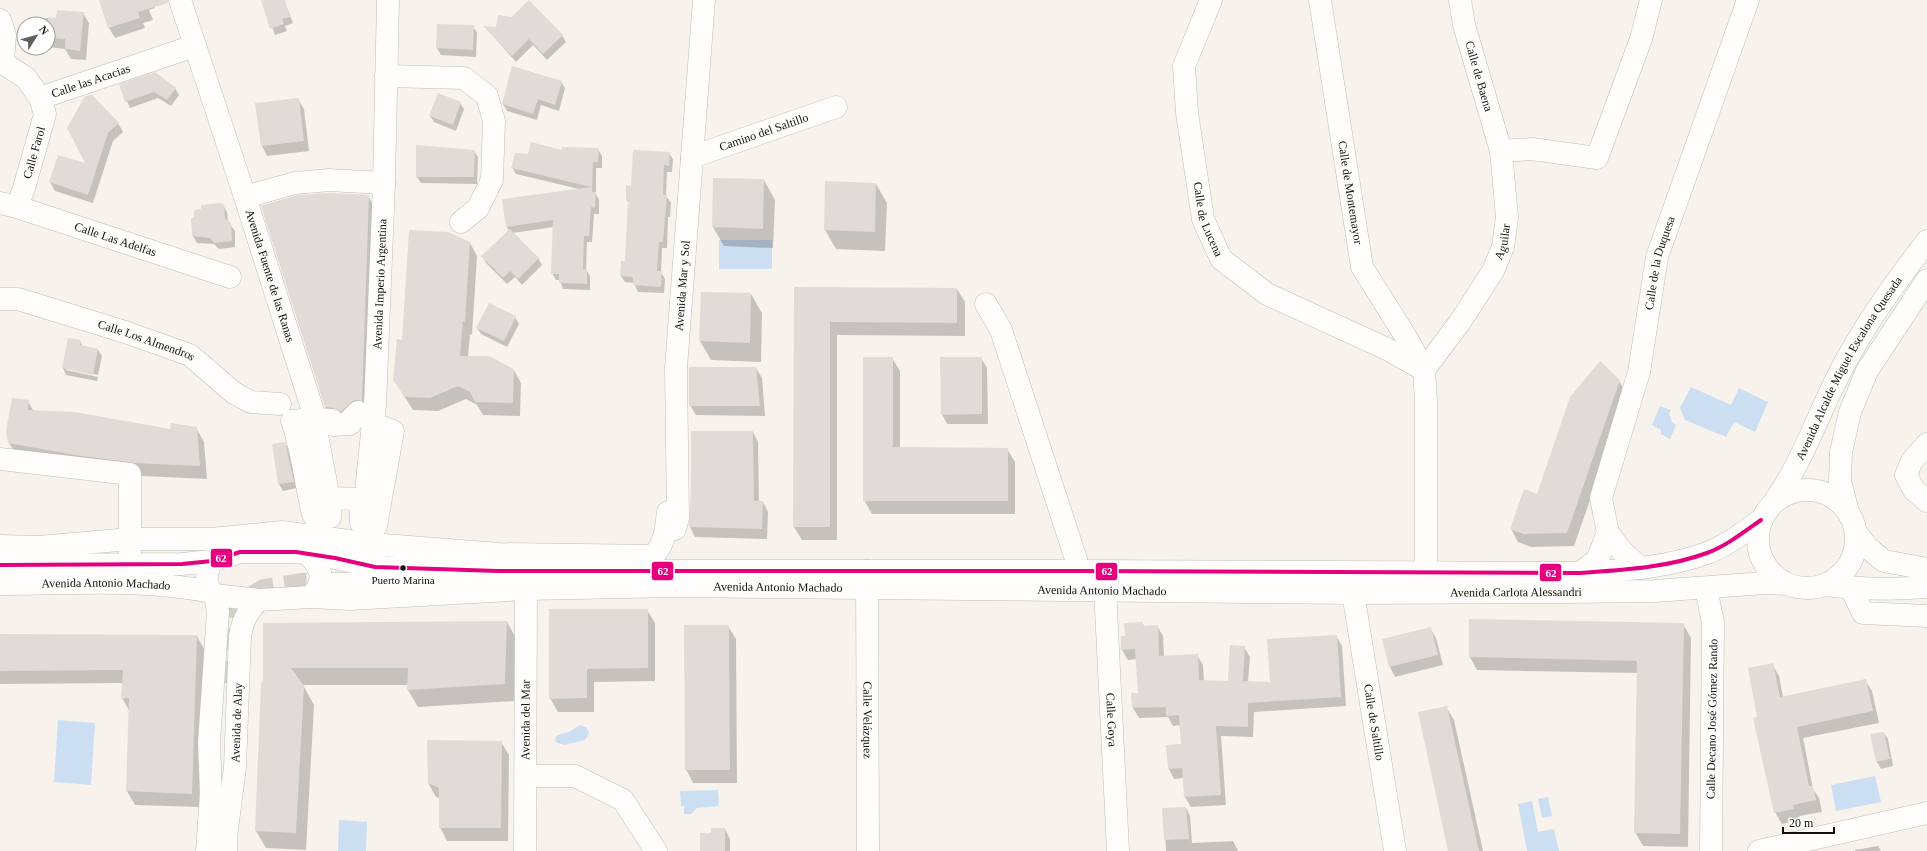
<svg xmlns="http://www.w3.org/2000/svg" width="1927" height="851" viewBox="0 0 1927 851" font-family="Georgia,serif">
<rect width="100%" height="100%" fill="#f7f2ec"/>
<g fill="#ccdef2">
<rect x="719" y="240" width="53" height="29"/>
<path d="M1691,387L1731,405L1739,388L1768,402L1755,432L1734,422L1726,437L1685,420L1680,408Z"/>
<path d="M1660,406L1671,410L1669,414L1672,422L1676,425L1670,439L1661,434V430L1652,425Z"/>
<path d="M58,720L95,723L91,785L54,782Z"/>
<path d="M580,725L587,728L589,733L585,740L565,745L557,743L555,740L557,735L569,732Z"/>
<path d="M1875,776L1881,802L1836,811L1831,785Z"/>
<path d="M718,790L719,806L697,808L691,814H684V806H681L680,791Z"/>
<path d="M1548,797L1552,816L1542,818L1538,799Z"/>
<path d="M1532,801L1538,832L1554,829L1559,851H1527L1518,804Z"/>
<path d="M339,820L367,822L366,851H338Z"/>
</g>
<g fill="#0003">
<path d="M100,0H153L155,8L149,10L153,20L143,23L145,28L115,38L109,28Z"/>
<path d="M262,0H284L293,23L285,26L287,31L275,35Z"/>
<path d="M83,13L89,23L86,60L71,59L65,49L48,47V24H32L33,17L57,19Z"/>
<path d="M438,25L473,26L477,33L476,57L441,55L437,48Z"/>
<path d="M485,27L562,35L566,42L547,60L533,45L516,62Z"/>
<path d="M561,82L565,88L559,111L541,105L537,120L507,111L503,104Z"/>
<path d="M120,85L175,88L179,95L171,106L158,98L130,108Z"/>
<path d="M298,99L304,109L309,151L267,156L262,146Z"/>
<path d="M460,103L464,109L456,131L434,122L430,116Z"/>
<path d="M118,123L123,132L113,141L93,203L55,191L50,182L87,165L68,128Z"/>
<path d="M598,149L602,156V168H596V194L599,200V214H594L592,242H587L586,270L590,276V290L563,289L560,280H556L552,273L554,227L513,233L538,258L542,265L522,285L515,277L507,284L486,263L483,257L509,231L507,227L579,189L516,174L512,167L529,155Z"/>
<path d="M474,151L478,157L477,184L421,183L417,177Z"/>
<path d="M669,153L673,159L672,172H667L666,196L671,203L670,217H668L667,248H662L661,272L665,279L664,293L638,292L634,283L625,282L621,276L626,262L629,204L627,200V186L632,187Z"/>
<path d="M764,180L775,200L773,248L724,246L713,227Z"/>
<path d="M826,182L876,184L887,203L885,251L836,249L825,230Z"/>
<path d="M368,196L376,209L369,414L333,420L325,407Z"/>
<path d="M223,205L227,212L228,222L235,231V247L219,249L214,244L197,243L193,236L192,219Z"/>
<path d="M470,243L477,256L472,335L470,334L468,357L514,370L521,383L520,416L483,415L477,405L466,399L438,411L413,410L394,380L403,341Z"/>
<path d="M795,288L957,289L965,302V336L837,335V540H802L794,527Z"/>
<path d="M751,294L762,313L761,362L711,360L700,341Z"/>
<path d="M515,317L519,324L507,347L481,334L477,328Z"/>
<path d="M68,339L80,341L83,347L98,350L102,356L98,375L66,368V370L98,377L97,381L66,375L63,368Z"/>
<path d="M892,358L900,371V448L1007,449L1015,462V514H872L864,500Z"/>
<path d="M981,358L987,368L988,424H947L942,414Z"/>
<path d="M756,368L762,378L765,416L696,415L690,405Z"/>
<path d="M1619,381L1627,394L1574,546L1531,547L1518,542L1511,529L1524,490L1537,495Z"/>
<path d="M28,401L34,412L171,430L196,428L204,442L207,479L143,476L83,468L17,456L9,443Z"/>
<path d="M753,432L758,442L759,502H763L768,512L767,539L695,537L690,527Z"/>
<path d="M285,443L288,449L297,488L283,491L279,484L273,444Z"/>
<path d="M647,610L655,623V681L594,682V712H558L550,698Z"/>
<path d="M507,622L517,640L515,701L418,707L408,690V685H303L314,705L306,850L266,848L256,831L264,681V624Z"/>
<path d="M1142,623L1144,626H1157L1163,636L1164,657L1197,655L1203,665L1204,682H1229L1244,647L1250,657L1248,682L1271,683L1336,636L1342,646L1346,706L1254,712L1253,737L1221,736L1226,805L1191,807L1185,797L1184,778L1174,779L1169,769L1182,745L1181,725L1173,726L1168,717L1139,718L1133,708L1132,694H1139L1137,659L1128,660L1122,650V637L1126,636Z"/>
<path d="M1683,624L1691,638L1688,847L1643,846L1635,832L1638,673L1477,670L1470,657Z"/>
<path d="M728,626L736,639L737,783H693L686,769Z"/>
<path d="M1430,628L1436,638L1443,665L1395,677L1390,667L1383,640Z"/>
<path d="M0,635L197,636L204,649L199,807L135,805L127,791L130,712L122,698L123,683L0,684Z"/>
<path d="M1772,664L1779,676L1783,697L1865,680L1872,691L1879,723L1803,738L1813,789L1819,798L1822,812L1799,816L1800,820L1782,824L1775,812L1758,717Z"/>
<path d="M1446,707L1454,720L1483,851H1449Z"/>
<path d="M1884,733L1888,739L1893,766L1881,769L1877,762L1871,735Z"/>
<path d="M501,742L509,755L508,841H447L440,827V798L436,797L428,783Z"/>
<path d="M1186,808L1190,816L1192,843L1233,841L1238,851H1166L1164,809Z"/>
<path d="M725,829L730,839V851H701L712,834Z"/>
<path d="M1878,846L1881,851H1855V850Z"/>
</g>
<g fill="#e1dad6">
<path d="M99,0H168V3L138,12L140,18L108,28Z"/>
<path d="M261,0H285L290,17L282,19L284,24L270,29Z"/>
<path d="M529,0L563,35L543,54L529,39L512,56L483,26L496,27L498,15L512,17Z"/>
<path d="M57,10L84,12L80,51L65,49V39L48,38V17L56,18Z"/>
<path d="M437,24L474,25L473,50L436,48Z"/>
<path d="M512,66L562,81L555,105L538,99L533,114L502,104Z"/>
<path d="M155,72L176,88L167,100L154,92L125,102L119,84Z"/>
<path d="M438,93L461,102L453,125L429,116Z"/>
<path d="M92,95L119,123L108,133L88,195L49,182L58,155L85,163L67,128L85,96Z"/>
<path d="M299,98L304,141L261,146L255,103Z"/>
<path d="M531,142L562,150V147L599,148L598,162H593L592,192H596L595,208L591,207L589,236H584L583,269H587V284L559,283V274H551L553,220L506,227L502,199L591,187L511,168L515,153L528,154Z"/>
<path d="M416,145L475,150L474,177H416Z"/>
<path d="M633,150L670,152L669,166L664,165L663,195H667L663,242H659L657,271H662L661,287L633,285V277L620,276L621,261H625L628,200H626V185L631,186Z"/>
<path d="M713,178L764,179L763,229L712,227Z"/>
<path d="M825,181L876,183L875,232L824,230Z"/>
<path d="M329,193L369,195L362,401L354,400L341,412L333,408L325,407L261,206L297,195Z"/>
<path d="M220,203L224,204L225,218L231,223L232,241L215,243L210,238L192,236L191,218H194V210L201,209V205Z"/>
<path d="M510,229L539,258L518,279L510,271L503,278L481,256Z"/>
<path d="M409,230L448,232L470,242L465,322L463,321L460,356H489L514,369L513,403L475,402L470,392L458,386L430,398L405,397L393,380L397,339L402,340Z"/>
<path d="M794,287L957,288V323L830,322V527H793Z"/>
<path d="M701,292L751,293L750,343L699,341Z"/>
<path d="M489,303L516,316L504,341L476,328Z"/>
<path d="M68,338L81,340L80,345L98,349L93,375L62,368Z"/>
<path d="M863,357H893V447L1008,448V501H863Z"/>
<path d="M940,357H982V414L941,415Z"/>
<path d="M1600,361L1620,380L1567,533L1523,534L1510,529L1524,489L1537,494L1570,397Z"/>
<path d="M689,367H756L760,406H689Z"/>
<path d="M12,398L29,400L28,410L75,412L170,429L171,423L197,427L200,466L135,463L75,455L8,443L6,431Z"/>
<path d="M691,431H753L754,501H763L762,529L689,527L691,492Z"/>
<path d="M285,442L294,482L278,484L272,444Z"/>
<path d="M549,609H648V668L587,669V698L549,699Z"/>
<path d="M1469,619L1684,623L1680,834L1634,833L1637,661L1469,657Z"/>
<path d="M507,621L505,684L407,690L408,668H291L304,686L296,833L255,831L261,684L263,681V623Z"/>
<path d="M1143,622V626L1158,625L1159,656L1198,654L1199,680L1228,681L1230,645L1245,646L1243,681L1270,682L1267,639L1337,635L1341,697L1248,703V727L1216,726L1221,795L1184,797L1182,768L1168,769L1166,745L1181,744L1179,715L1166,716V707L1132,708L1131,693H1138L1135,649L1121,650V636H1125L1124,623Z"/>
<path d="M684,625H729L730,770H685Z"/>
<path d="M1431,627L1438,655L1389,667L1382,639Z"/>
<path d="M0,634L197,635L192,794L126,791L129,698L121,699L123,670L0,671Z"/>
<path d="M1773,663L1780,697L1866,679L1873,711L1797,727L1809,786H1813L1816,800L1793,805L1794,809L1774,813L1753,718L1757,717L1748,668Z"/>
<path d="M1447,706L1479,851H1448L1418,712Z"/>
<path d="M1884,732L1890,759L1876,762L1870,734Z"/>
<path d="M427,740L502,741L501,828H439V788L428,783Z"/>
<path d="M1186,807L1189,839L1164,840L1162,808Z"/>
<path d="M711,828H725V851H700V833H711Z"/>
</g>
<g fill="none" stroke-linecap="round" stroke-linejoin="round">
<path stroke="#d5d0ca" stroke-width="22" stroke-dasharray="22 11" stroke-linecap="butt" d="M224,683L225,646L234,608L264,590L301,584H334"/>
<defs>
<g id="minor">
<path id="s1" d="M180,0L245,197L312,408L327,488L320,516L308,549"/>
<path id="s2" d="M1211,0L1184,66L1187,113L1203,219L1221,259L1267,294L1387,349L1424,370"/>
<path id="s3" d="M1320,0L1362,267L1406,337L1424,370"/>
<path d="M0,20L5,35L3,61"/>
<path id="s4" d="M0,61L26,78L40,98L194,46"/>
<path d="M386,76L464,78L487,96L494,121L492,180L478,208L461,222"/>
<path d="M1501,151L1532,149L1597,158L1641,39L1651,0"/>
<path id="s5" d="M692,157L836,107"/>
<path d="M245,197L295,183L329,180L384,183"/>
<path id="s6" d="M0,203L17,207L230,277"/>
<path id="s7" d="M17,207L24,188L45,114L40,98"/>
<path id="s8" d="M0,299H18L125,332L190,355L234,393L251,402L280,404"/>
<path d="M986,304L1001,330L1076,559L1077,571"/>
<path d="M358,412L374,424L393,431L376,526L361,523V499L331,498L330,517L313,514C305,483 303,451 292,421L314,419L332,420L333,425L350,424V420Z"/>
<path d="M1927,444L1912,461L1906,475L1914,490L1927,501"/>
<path d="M0,459L130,474V554"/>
<path id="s9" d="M675,529L678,518L676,368L704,0"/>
<path d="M0,546L39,547L130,539H211L282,532L371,544L499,554L653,556C665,545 666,527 668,512"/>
<path id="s10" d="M374,558L368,524L367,481L375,405L384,183L388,0"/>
<path id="s11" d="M1640,568L1621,550L1608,533L1601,498L1639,372L1657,257L1748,0"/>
<path id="s12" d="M867,571L868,851"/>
<path d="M1580,573L1597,560L1608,533"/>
<path id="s13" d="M1426,574V401L1424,370L1460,322L1493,271L1503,247L1507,217L1501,151L1464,25L1460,0"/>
<path d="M334,584L420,583L454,580L477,571"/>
<path d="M1706,588L1713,623L1711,851"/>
<path d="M1851,588L1863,613L1927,616"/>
<path id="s14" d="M1105,589L1118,851"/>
<path id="s15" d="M1353,593L1395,851"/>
<path d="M526,776H575L623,800L656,851"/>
<path d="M207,851L211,794L209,742L218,612L215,595"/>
<path id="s16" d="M226,851V837L235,767L240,636C243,620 247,612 259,600"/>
<path id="s17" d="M525,851L526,589"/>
<path d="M1759,851L1927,813"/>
</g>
<g id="major">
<circle cx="1807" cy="539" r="49"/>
<path id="s18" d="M1776,499C1806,456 1821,405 1847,359C1870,317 1898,279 1927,241"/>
<path d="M1847,508L1840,481L1841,452L1850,412L1867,371L1927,280"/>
<path d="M1857,534L1868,548L1884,561L1927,569"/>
<path d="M309,555C323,571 325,580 311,597"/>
<path id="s19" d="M212,561C206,573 203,584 215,595L259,600L311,597L350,599L526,589L676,586L1353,593L1564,592L1655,591L1765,583L1787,584"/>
<path d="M0,565L182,564L212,561L240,552H296L335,558L375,567L498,571H1077L1580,573C1622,570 1666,568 1707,553C1726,546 1744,532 1761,520"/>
<path id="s20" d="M0,584C70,584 142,578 211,592"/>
<path d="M1825,585C1859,589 1893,590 1927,587"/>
</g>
</defs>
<use href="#minor" stroke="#c2bcb6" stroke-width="23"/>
<use href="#major" stroke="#c2bcb6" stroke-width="23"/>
<use href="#minor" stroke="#fefdfc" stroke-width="22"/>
<use href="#major" stroke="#fefdfc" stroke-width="22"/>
<defs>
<path id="bus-1" d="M0,565L182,564L212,561L240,552H296L335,558L375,567L498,571H1077L1580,573C1622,570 1666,568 1707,553C1726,546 1744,532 1761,520"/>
</defs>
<use href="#bus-1" stroke="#fff" stroke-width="7"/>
<use href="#bus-1" stroke="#e5007d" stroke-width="4"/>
</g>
<circle fill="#130e08" stroke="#fff" stroke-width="1.5" cx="403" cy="568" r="3.5"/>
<g text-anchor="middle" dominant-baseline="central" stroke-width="3" stroke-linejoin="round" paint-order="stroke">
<g font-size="11" fill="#130e08" stroke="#fff">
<text x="403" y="580">Puerto Marina</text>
</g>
<g font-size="12" fill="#130e08" stroke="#fff">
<text transform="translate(1479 76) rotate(74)">Calle de Baena</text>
<text stroke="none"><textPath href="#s4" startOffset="109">Calle las Acacias</textPath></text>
<text stroke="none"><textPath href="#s5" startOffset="76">Camino del Saltillo</textPath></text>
<text stroke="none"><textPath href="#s7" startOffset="57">Calle Farol</textPath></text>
<text stroke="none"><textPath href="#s3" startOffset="195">Calle de Montemayor</textPath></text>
<text stroke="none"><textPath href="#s2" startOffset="227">Calle de Lucena</textPath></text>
<text stroke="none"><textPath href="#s6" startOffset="121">Calle Las Adelfas</textPath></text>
<text stroke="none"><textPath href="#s13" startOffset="356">Aguilar</textPath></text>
<text stroke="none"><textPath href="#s11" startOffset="326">Calle de la Duquesa</textPath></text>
<text stroke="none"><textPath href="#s1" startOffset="290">Avenida Fuente de las Ranas</textPath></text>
<text stroke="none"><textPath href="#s10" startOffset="275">Avenida Imperio Argentina</textPath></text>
<text stroke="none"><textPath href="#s9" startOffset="244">Avenida Mar y Sol</textPath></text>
<text stroke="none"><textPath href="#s8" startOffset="153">Calle Los Almendros</textPath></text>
<text stroke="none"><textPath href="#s18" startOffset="150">Avenida Alcalde Miguel Escalona Quesada</textPath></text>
<text stroke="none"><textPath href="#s20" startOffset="106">Avenida Antonio Machado</textPath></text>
<text stroke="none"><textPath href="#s19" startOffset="601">Avenida Antonio Machado</textPath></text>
<text stroke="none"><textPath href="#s19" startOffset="925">Avenida Antonio Machado</textPath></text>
<text stroke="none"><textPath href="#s19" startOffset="1339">Avenida Carlota Alessandri</textPath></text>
<text transform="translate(1712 719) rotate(-89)">Calle Decano José Gómez Rando</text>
<text stroke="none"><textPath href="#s17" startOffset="131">Avenida del Mar</textPath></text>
<text stroke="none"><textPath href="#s12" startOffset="149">Calle Velázquez</textPath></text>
<text stroke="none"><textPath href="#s14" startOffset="131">Calle Goya</textPath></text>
<text stroke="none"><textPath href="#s15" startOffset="131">Calle de Saltillo</textPath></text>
<text stroke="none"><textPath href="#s16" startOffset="129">Avenida de Alay</textPath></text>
</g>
</g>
<g stroke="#fff" stroke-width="1.5">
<rect x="210" y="548" width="23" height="20" rx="4" fill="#e5007d"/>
<rect x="651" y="561" width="23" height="20" rx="4" fill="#e5007d"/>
<rect x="1095" y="562" width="23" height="19" rx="4" fill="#e5007d"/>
<rect x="1539" y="563" width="23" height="19" rx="4" fill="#e5007d"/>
</g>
<g font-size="11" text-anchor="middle" font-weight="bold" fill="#fff">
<text x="221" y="562">62</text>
<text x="663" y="575">62</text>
<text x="1107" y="575">62</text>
<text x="1551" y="577">62</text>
</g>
<g transform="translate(36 36) rotate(53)"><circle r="19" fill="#ffffff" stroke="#a19f9c"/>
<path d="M0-3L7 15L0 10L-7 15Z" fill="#635e58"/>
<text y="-6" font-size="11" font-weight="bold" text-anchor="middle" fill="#130e08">N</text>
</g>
<path d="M1783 827v6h51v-6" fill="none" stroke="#130e08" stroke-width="2"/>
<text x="1789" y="827" font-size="12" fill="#130e08" stroke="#ffffff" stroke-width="3" paint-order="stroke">20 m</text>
</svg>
